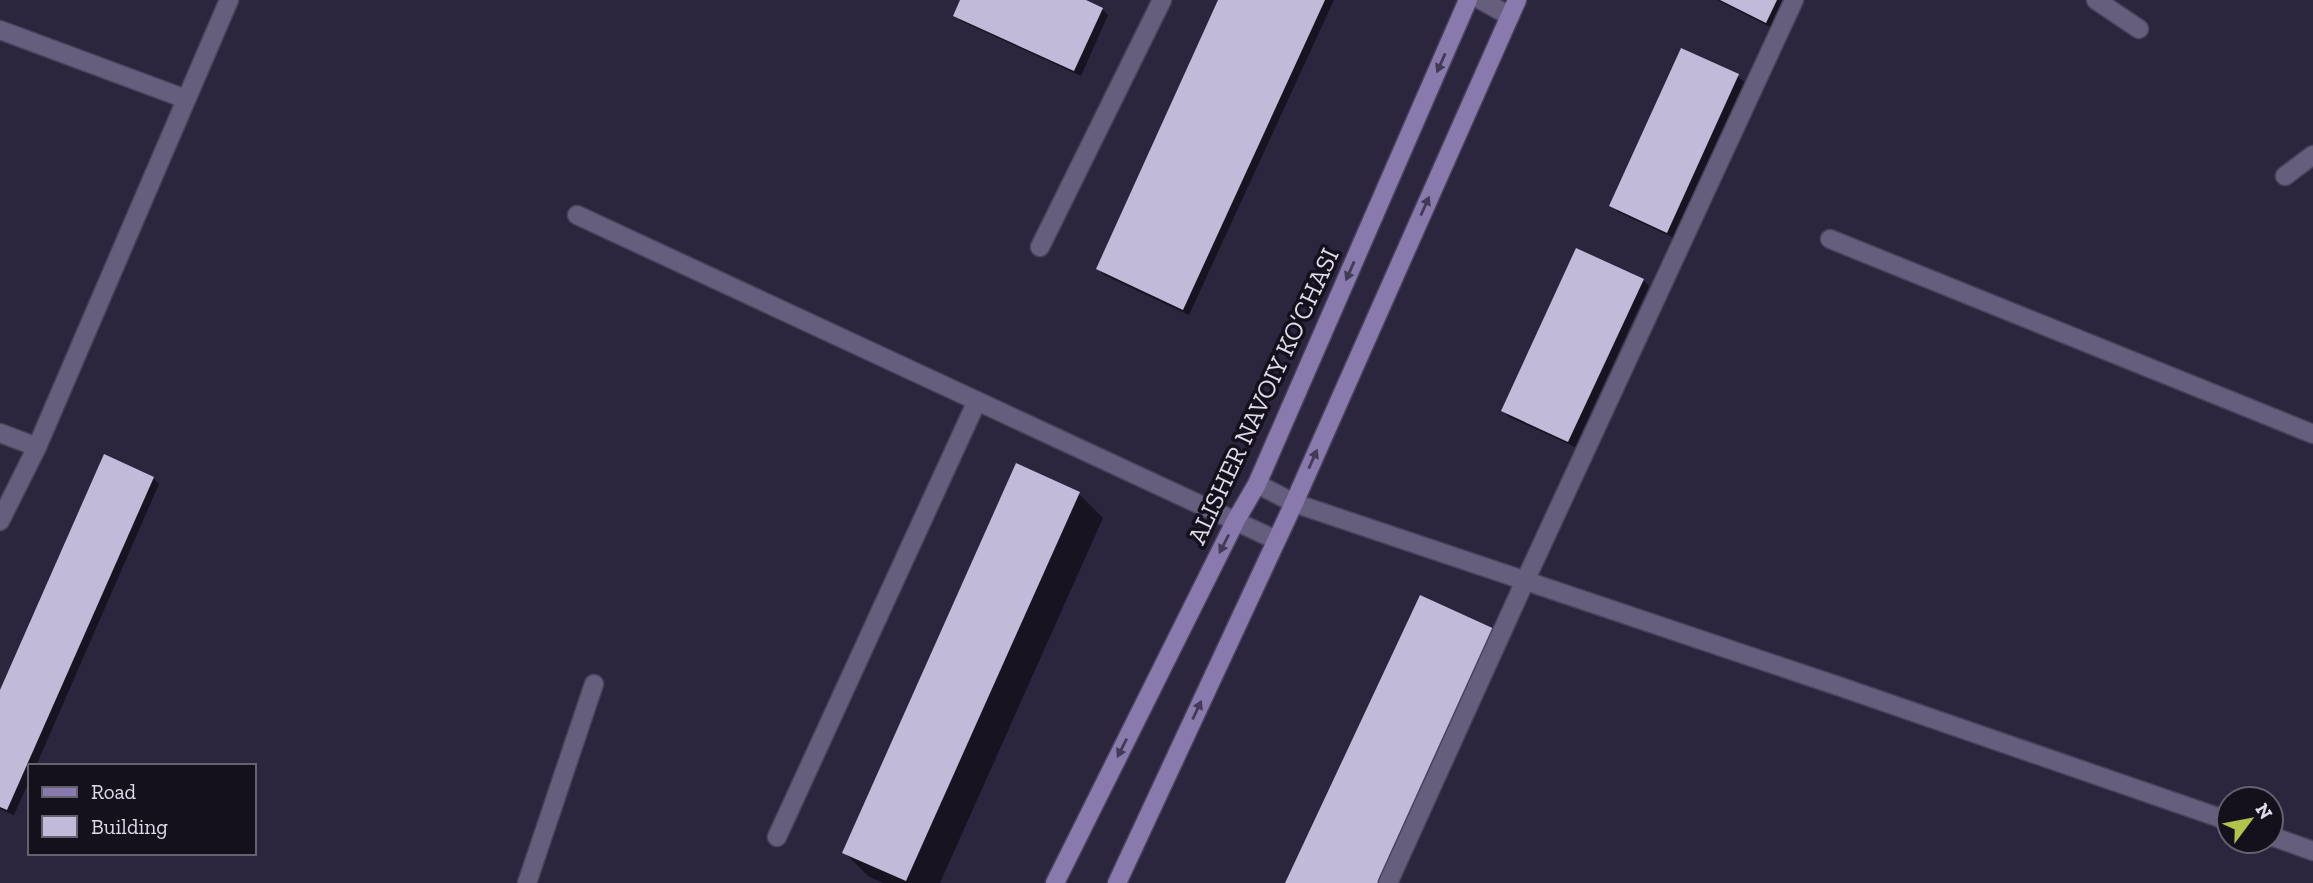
<svg xmlns="http://www.w3.org/2000/svg" width="2313" height="883" viewBox="0 0 2313 883" font-family="'Zilla Slab',serif">
<rect width="100%" height="100%" fill="#2c253e"/>
<g fill="#0007">
<path d="M962,0H1082L1102,9L1108,15L1081,76L961,21L955,15Z"/>
<path d="M1220,0H1334L1189,315L1104,275L1098,269Z"/>
<path d="M1717,0H1786L1772,28Z"/>
<path d="M1738,76L1744,82L1674,238L1618,212L1612,206Z"/>
<path d="M1643,280L1649,286L1575,447L1509,417L1503,411Z"/>
<path d="M153,478L159,484L36,766H30V779L14,815L0,809V694Z"/>
<path d="M1079,494L1103,518L940,883H883L868,876L844,852Z"/>
</g>
<g fill="#c1bad9">
<path d="M960,0H1086L1103,8L1074,71L953,16Z"/>
<path d="M1218,0H1325L1183,310L1096,269Z"/>
<path d="M1720,0H1777L1766,23Z"/>
<path d="M1681,48L1739,74L1667,233L1609,206Z"/>
<path d="M1576,248L1644,279L1568,442L1501,411Z"/>
<path d="M104,454L154,477L7,810L0,807V690Z"/>
<path d="M1016,463L1080,492L906,881L842,853Z"/>
<path d="M1420,595L1499,631L1381,883H1285Z"/>
</g>
<g fill="none" stroke-linecap="round" stroke-linejoin="round">
<defs>
<g id="lane">
<path d="M1040,247L1162,0"/>
<path d="M777,837L977,401"/>
<path d="M1388,883L1525,581L1794,0"/>
</g>
<g id="street">
<path d="M1481,0L1510,16"/>
<path d="M2096,0L2139,29"/>
<path d="M0,30L186,99"/>
<path d="M2285,176L2313,155"/>
<path d="M577,215L1276,540"/>
<path d="M1830,239L2313,434"/>
<path d="M0,433L37,447"/>
<path d="M1257,484L1294,503L1841,687L2229,821"/>
<path d="M0,521L37,447L229,0"/>
<path d="M2271,836L2313,851"/>
<path d="M527,883L594,684"/>
</g>
<g id="secondary">
<path d="M1055,883L1236,520L1257,484L1468,0"/>
<path d="M1117,883L1294,503L1517,0"/>
</g>
</defs>
<use href="#lane" stroke="#48425a" stroke-width="21"/>
<use href="#street" stroke="#48425a" stroke-width="21"/>
<use href="#secondary" stroke="#48425a" stroke-width="21"/>
<use href="#lane" stroke="#665e7d" stroke-width="18"/>
<use href="#street" stroke="#665e7d" stroke-width="18"/>
<use href="#secondary" stroke="#887aac" stroke-width="18"/>
</g>
<defs><path id="oneway-solid" d="M-6-.8H1V-3.2L6.5 0L1 3.2V.8H-6Z" transform="scale(1.75)"/></defs>
<g fill="#423b56">
<use href="#oneway-solid" transform="translate(1441 63) rotate(114)"/>
<use href="#oneway-solid" transform="translate(1425 206) rotate(-66)"/>
<use href="#oneway-solid" transform="translate(1350 271) rotate(114)"/>
<use href="#oneway-solid" transform="translate(1313 459) rotate(-66)"/>
<use href="#oneway-solid" transform="translate(1224 544) rotate(117)"/>
<use href="#oneway-solid" transform="translate(1197 710) rotate(-65)"/>
<use href="#oneway-solid" transform="translate(1122 748) rotate(117)"/>
</g>
<g text-anchor="middle" dominant-baseline="central" stroke-width="7" stroke-linejoin="round" paint-order="stroke">
<g font-size="26" fill="#dedaea" stroke="#14111c">
<text transform="translate(1263 396) rotate(-65)">ALISHER NAVOIY KO’CHASI</text>
</g>
</g>
<rect x="28" y="764" width="228" height="91" fill="#14111c" stroke="#65616e" stroke-width="2"/>
<rect x="42" y="787" width="35" height="10" fill="#887aac" stroke="#65616e" stroke-width="2"/>
<text x="91" y="799" font-size="21" fill="#dedaea">Road</text>
<rect x="42" y="816" width="35" height="21" fill="#c1bad9" stroke="#65616e" stroke-width="2"/>
<text x="91" y="834" font-size="21" fill="#dedaea">Building</text>
<g transform="translate(2250 820) rotate(58)"><circle r="33" fill="#14111c" stroke="#65616e" stroke-width="2"/>
<path d="M0-5L12 26L0 18L-12 26Z" fill="#b2c34c"/>
<text y="-10" font-size="19" font-weight="bold" text-anchor="middle" fill="#dedaea">N</text>
</g>
</svg>
